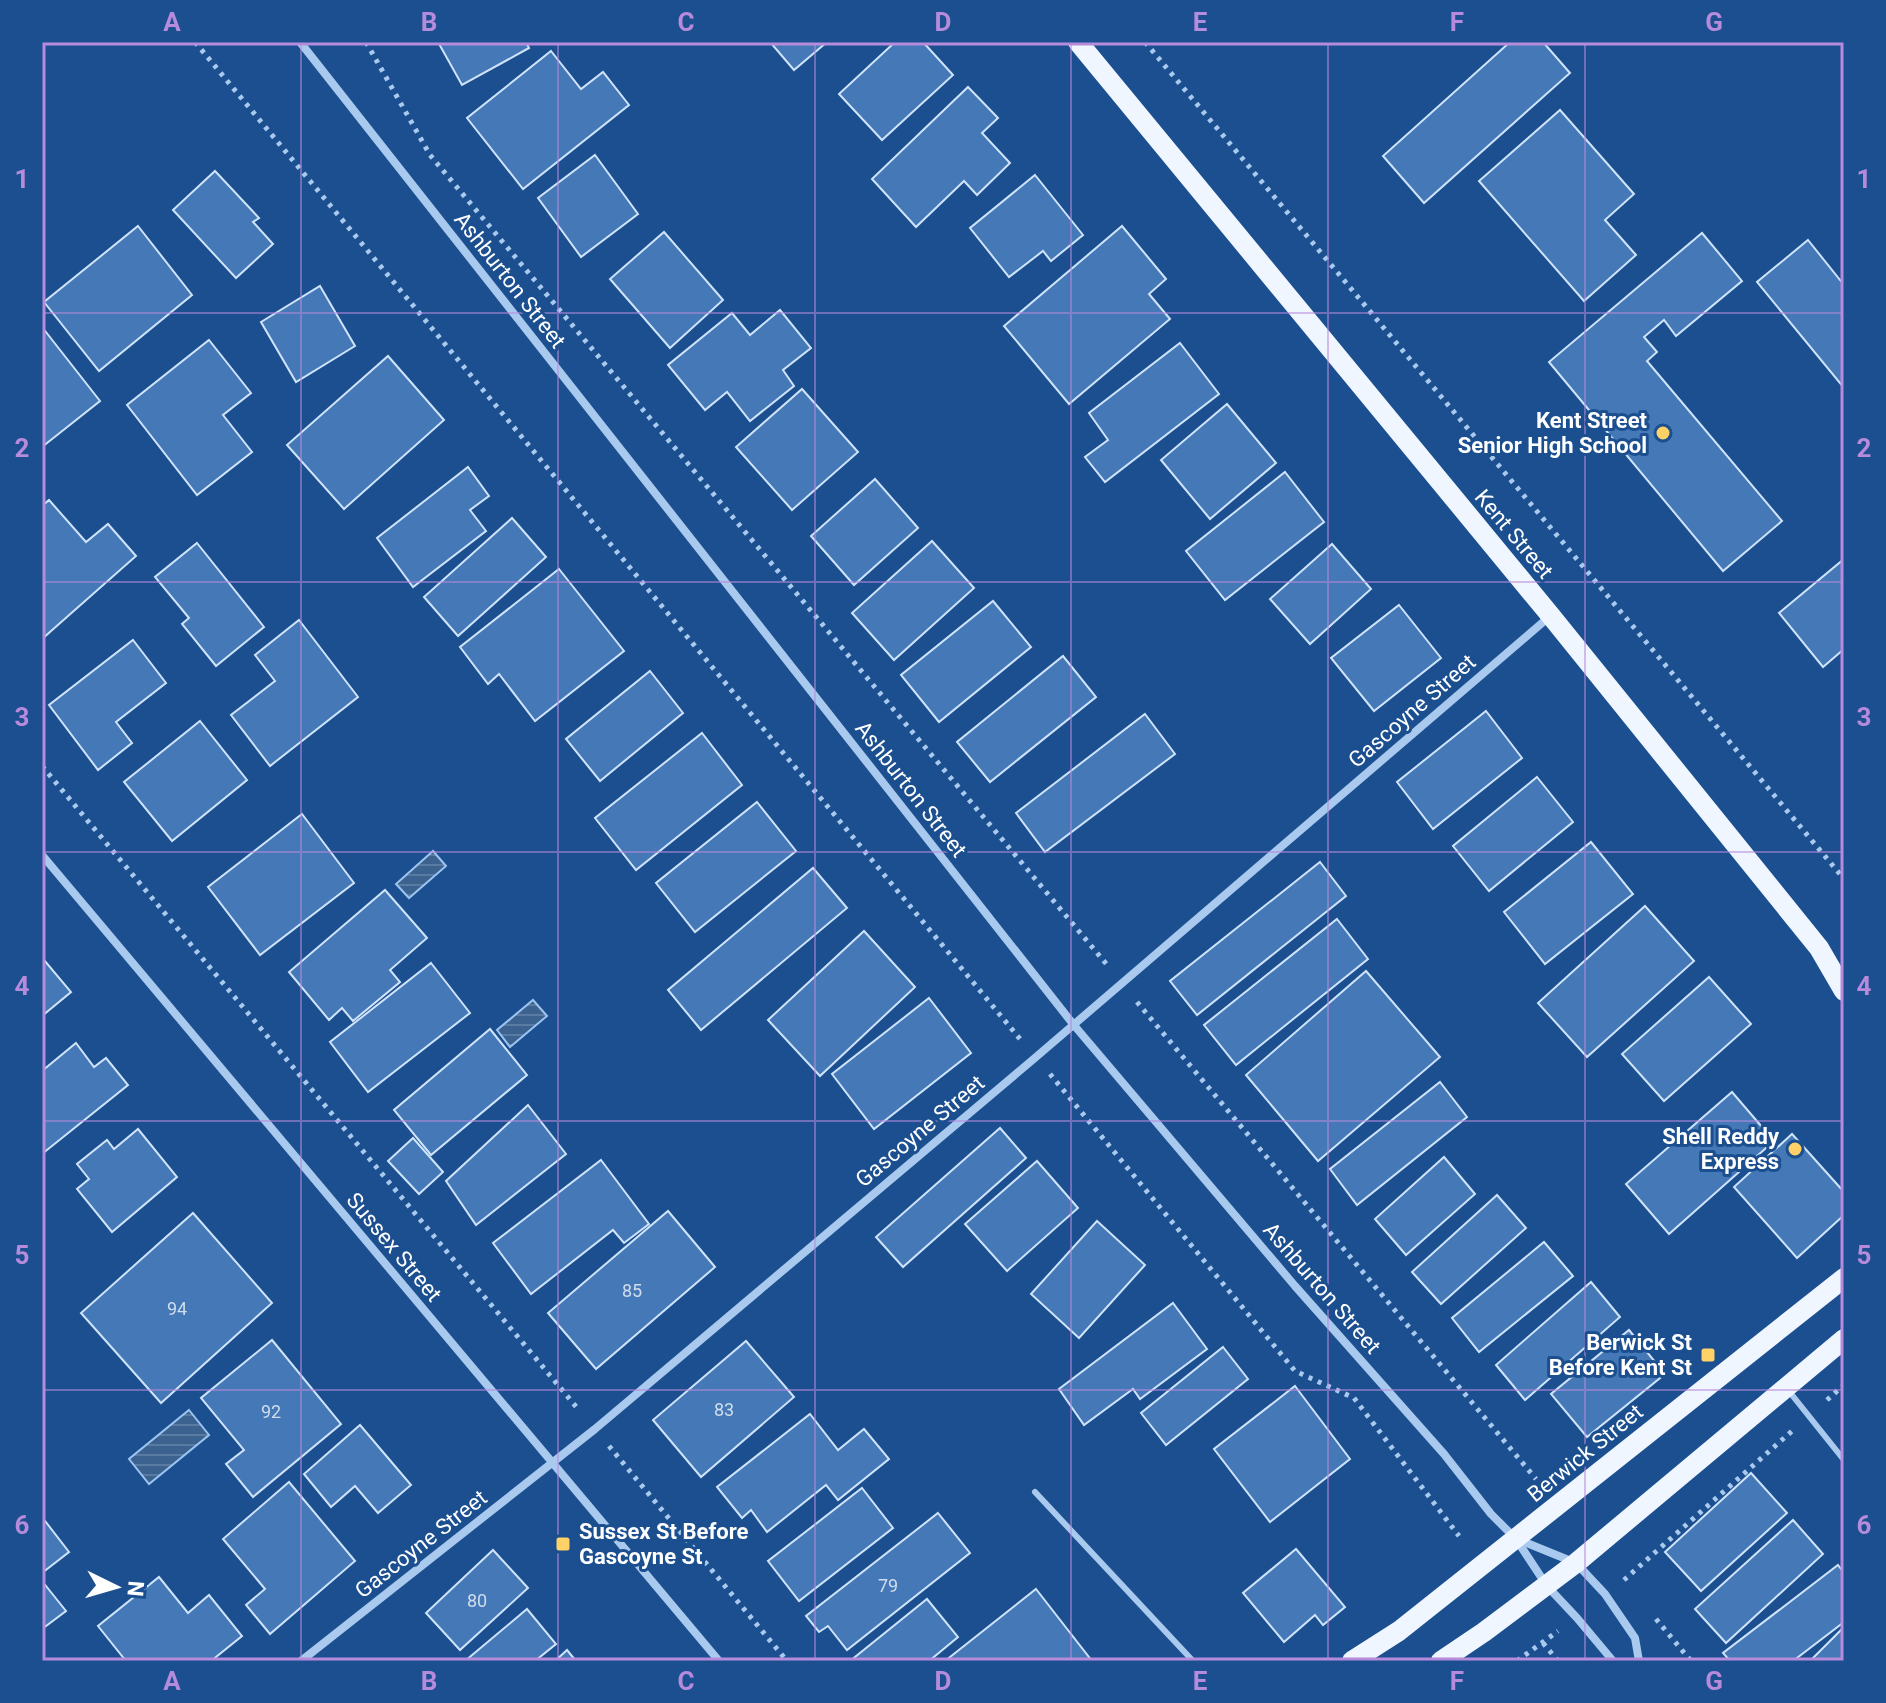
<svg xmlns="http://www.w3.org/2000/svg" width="1886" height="1703" viewBox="0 0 1886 1703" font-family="Roboto,sans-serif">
<defs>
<pattern id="water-rules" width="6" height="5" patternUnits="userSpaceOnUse" patternTransform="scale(2)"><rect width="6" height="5" fill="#3c6290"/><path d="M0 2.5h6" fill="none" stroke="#597aa1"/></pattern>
</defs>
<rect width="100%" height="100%" fill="#1b4f8f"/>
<g fill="url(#water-rules)" stroke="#9cc4f0" stroke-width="2">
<path d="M433,851L446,866L409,898L396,884Z"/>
<path d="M533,1000L547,1016L510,1047L497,1030Z"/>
<path d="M189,1410L209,1435L149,1484L129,1459Z"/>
</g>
<g fill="#4478b7" stroke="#cfe3fa" stroke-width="2">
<path d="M438,42H526L529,48L462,85Z"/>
<path d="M770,42H827L794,70Z"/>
<path d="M895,42H923L953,75L882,140L839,94Z"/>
<path d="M1510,42H1543L1570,73L1424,203L1383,156Z"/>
<path d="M551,51L581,89L603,72L629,105L523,189L467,118Z"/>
<path d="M968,87L998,118L982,133L1010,163L977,195L964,181L916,227L872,179Z"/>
<path d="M1560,110L1634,194L1605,220L1636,255L1584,301L1479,181Z"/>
<path d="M595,155L638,214L581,257L538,198Z"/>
<path d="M215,171L259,218L253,222L273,244L236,278L173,210Z"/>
<path d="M1035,175L1083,235L1051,261L1043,251L1009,277L970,228Z"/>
<path d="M138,226L192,295L99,371L44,302Z"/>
<path d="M1122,226L1166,279L1149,294L1170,319L1069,404L1004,326Z"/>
<path d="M664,232L723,300L670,348L610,279Z"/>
<path d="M1702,233L1742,281L1676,336L1664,320L1644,337L1657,352L1647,361L1782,521L1723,571L1549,362Z"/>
<path d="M1808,240L1844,285V388L1757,282Z"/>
<path d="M320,286L355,346L296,382L261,322Z"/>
<path d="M780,310L811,348L783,370L794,386L750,421L727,392L705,410L668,365L732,313L750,335Z"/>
<path d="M42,327L100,401L42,447Z"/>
<path d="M209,340L251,393L223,415L252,452L197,495L127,405Z"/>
<path d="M1180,343L1219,394L1105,482L1085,457L1108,440L1089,413Z"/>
<path d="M388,356L444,420L344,509L287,445Z"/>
<path d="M802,389L858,452L792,510L736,447Z"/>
<path d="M1227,404L1276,463L1210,519L1161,460Z"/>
<path d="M468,467L489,496L470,510L486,531L413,587L377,538Z"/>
<path d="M1285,472L1324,522L1225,600L1186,551Z"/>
<path d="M875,479L918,528L854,585L811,536Z"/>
<path d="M49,500L86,542L108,524L136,556L42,639V506Z"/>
<path d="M512,518L546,557L458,636L424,597Z"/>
<path d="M932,541L974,588L894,660L852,613Z"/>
<path d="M197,543L264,627L216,666L182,624L189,618L155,577Z"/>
<path d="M1332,544L1371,589L1310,644L1270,599Z"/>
<path d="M1844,559V649L1823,667L1779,613Z"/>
<path d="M559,569L624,651L535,721L499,674L488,684L460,647Z"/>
<path d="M993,601L1031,647L939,722L901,675Z"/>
<path d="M1399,605L1441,658L1374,711L1331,658Z"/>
<path d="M299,620L358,697L270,766L231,715L275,681L255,655Z"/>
<path d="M133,640L166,683L116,722L132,743L98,770L49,705Z"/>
<path d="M1063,656L1096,697L990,782L957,742Z"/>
<path d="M650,671L683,713L600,781L566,739Z"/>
<path d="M1486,711L1522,758L1433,829L1397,782Z"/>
<path d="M1145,714L1175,754L1045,852L1016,813Z"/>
<path d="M200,721L247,780L172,841L124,782Z"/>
<path d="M702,733L742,785L636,870L595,818Z"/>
<path d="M1537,777L1573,822L1489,891L1453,846Z"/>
<path d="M757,802L796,851L695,932L656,883Z"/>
<path d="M302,814L354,883L260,955L208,887Z"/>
<path d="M1591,842L1633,894L1545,964L1504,912Z"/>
<path d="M1320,862L1346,896L1197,1015L1170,981Z"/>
<path d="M813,868L847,908L701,1030L668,990Z"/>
<path d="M385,890L427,938L390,970L400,982L353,1021L342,1008L329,1020L289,972Z"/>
<path d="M1645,906L1694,961L1587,1057L1538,1003Z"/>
<path d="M1337,919L1368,959L1236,1065L1204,1025Z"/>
<path d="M864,931L915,987L820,1076L768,1020Z"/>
<path d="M44,960L71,992L42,1016V962Z"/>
<path d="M431,963L470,1013L368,1092L330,1042Z"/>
<path d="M1366,971L1440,1057L1318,1161L1246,1075Z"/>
<path d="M1709,977L1751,1024L1664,1101L1622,1054Z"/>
<path d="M929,998L971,1053L874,1129L832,1074Z"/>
<path d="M490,1029L527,1075L431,1155L394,1110Z"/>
<path d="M76,1043L94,1067L106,1058L128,1085L42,1154V1071Z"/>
<path d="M1440,1082L1467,1117L1357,1205L1330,1169Z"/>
<path d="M1732,1092L1774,1141L1669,1234L1626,1184Z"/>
<path d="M528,1105L566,1154L476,1225L446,1181Z"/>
<path d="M1000,1128L1026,1158L903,1267L876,1237Z"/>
<path d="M138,1129L177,1177L112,1232L77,1189L89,1179L77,1164L107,1140L114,1149Z"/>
<path d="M1792,1134L1844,1192V1215L1797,1258L1734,1187Z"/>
<path d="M413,1138L443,1172L419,1194L388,1161Z"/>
<path d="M1444,1157L1475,1194L1406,1255L1375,1219Z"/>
<path d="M601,1160L649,1224L624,1243L613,1230L531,1294L493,1243Z"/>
<path d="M1037,1161L1078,1208L1007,1271L965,1224Z"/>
<path d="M1497,1195L1526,1228L1441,1304L1412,1272Z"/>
<path d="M668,1211L715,1267L596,1369L548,1313Z"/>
<path d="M193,1213L272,1303L161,1403L81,1313Z"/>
<path d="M1097,1221L1145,1265L1079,1338L1031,1294Z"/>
<path d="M1544,1242L1573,1276L1479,1352L1452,1318Z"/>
<path d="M1591,1282L1620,1317L1525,1400L1496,1365Z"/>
<path d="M1173,1303L1207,1349L1140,1399L1133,1389L1084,1425L1059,1389Z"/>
<path d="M1629,1330L1665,1374L1587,1437L1551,1394Z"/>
<path d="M272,1340L341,1424L253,1497L226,1464L244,1450L201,1398Z"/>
<path d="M746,1341L794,1397L701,1477L653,1420Z"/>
<path d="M1223,1347L1248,1379L1166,1445L1141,1413Z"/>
<path d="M1295,1386L1350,1459L1270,1522L1214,1449Z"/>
<path d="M810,1414L838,1450L864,1429L889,1459L838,1500L826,1485L767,1532L751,1510L742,1518L717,1487Z"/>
<path d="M360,1425L411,1485L378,1513L355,1486L331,1507L304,1474Z"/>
<path d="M1751,1473L1787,1513L1701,1591L1665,1552Z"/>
<path d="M289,1482L355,1561L270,1634L246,1605L265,1589L223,1539Z"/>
<path d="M862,1488L893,1528L799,1601L768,1561Z"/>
<path d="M938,1513L970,1553L847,1650L828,1626L819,1632L806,1616Z"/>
<path d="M42,1517L69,1552L42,1573Z"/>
<path d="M1793,1520L1823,1554L1726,1643L1695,1609Z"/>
<path d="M1296,1549L1345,1607L1323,1625L1315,1615L1284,1642L1243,1593Z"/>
<path d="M493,1550L528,1588L460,1650L426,1613Z"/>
<path d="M1838,1565L1844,1573V1622L1793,1661H1730L1723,1653Z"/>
<path d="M159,1577L188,1613L209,1595L242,1636L211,1661H126L98,1626Z"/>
<path d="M42,1581L66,1611L42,1629Z"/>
<path d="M1036,1589L1092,1661H945Z"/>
<path d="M927,1599L958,1637L929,1661H850Z"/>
<path d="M527,1609L556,1644L535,1661H465Z"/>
<path d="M1844,1627V1661H1810Z"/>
<path d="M567,1650L576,1661H555Z"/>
</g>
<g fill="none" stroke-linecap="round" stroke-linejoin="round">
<g stroke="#a9c9ee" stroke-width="5" stroke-dasharray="4 6" stroke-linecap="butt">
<path d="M195,42L1020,1039"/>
<path d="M366,42L430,155L1108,966"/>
<path d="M1145,42L1844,879"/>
<path d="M42,766L578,1409"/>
<path d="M1137,1002L1536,1479"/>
<path d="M1050,1074L1295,1371L1354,1398L1459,1536"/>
<path d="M1827,1400L1844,1385"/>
<path d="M609,1446L787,1661"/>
<path d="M1624,1580L1792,1431"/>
<path d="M1656,1619L1691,1661"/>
<path d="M1543,1643L1558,1661"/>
<path d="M1517,1661L1558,1631"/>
</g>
<g stroke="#a9c9ee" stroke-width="6">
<path d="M1788,1390L1844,1460"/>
<path d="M1035,1492L1193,1661"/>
</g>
<g stroke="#a9c9ee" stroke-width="8">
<path d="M300,42L1073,1024L1295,1286L1444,1454L1491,1514L1516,1539L1547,1586L1577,1618L1613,1661"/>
<path d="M42,855L719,1661"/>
<path d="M1517,1539L1576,1563L1605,1594L1635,1638L1639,1661"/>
<path d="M301,1661L595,1429L1036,1057L1549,617"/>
</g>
<g stroke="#f0f6ff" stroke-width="20">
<path d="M1078,42L1551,616L1819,948L1844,991"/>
<path d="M1352,1661L1399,1631L1844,1278"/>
<path d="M1441,1661L1484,1632L1576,1563L1844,1339"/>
</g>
</g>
<path fill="none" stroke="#b68bdc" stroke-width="2" stroke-opacity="0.55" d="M301,42V1661M558,42V1661M815,42V1661M1071,42V1661M1328,42V1661M1585,42V1661M42,313H1844M42,582H1844M42,852H1844M42,1121H1844M42,1390H1844"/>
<g fill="#ffd166" stroke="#1b4f8f" stroke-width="3">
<circle cx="1663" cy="433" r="8"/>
<circle cx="1795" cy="1149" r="8"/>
<rect x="1700" y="1347" width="16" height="16" rx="4"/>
<rect x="555" y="1536" width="16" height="16" rx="4"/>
</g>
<g text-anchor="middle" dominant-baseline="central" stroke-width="6" stroke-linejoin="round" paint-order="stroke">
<g font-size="18" fill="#d0dded">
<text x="632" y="1290">85</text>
<text x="177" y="1308">94</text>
<text x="724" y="1409">83</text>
<text x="271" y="1411">92</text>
<text x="888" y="1585">79</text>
<text x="477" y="1600">80</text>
</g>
<g font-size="22" fill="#fff" stroke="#1b4f8f">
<text transform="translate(510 280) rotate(52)">Ashburton Street</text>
<text transform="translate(1514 534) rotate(50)">Kent Street</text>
<text transform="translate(1412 711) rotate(-41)">Gascoyne Street</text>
<text transform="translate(911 789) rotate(52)">Ashburton Street</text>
<text transform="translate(920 1131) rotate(-40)">Gascoyne Street</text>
<text transform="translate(394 1247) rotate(50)">Sussex Street</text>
<text transform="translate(1322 1288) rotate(49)">Ashburton Street</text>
<text transform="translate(1585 1453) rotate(-39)">Berwick Street</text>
<text transform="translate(421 1544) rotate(-38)">Gascoyne Street</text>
</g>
<g font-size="22" font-weight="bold" fill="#fff" stroke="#1b4f8f" text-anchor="end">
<text x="1647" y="420">Kent Street<tspan x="1647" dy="25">Senior High School</tspan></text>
<text x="1779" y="1136">Shell Reddy<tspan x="1779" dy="25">Express</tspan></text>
<text x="1692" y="1342">Berwick St<tspan x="1692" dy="25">Before Kent St</tspan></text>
<text x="579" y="1531" text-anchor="start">Sussex St Before<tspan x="579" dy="25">Gascoyne St</tspan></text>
</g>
</g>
<rect width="1886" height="1703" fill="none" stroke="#1b4f8f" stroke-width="88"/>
<g transform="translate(116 1587) rotate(95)" stroke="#1b4f8f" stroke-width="6" paint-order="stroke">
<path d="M0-6L14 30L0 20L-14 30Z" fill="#ffffff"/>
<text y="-12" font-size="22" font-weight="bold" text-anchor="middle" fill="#ffffff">N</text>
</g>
<rect x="44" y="44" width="1798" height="1615" fill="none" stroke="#b68bdc" stroke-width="3"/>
<g font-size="26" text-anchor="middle" font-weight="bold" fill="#b68bdc">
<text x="172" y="31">A</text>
<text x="429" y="31">B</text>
<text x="686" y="31">C</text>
<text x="943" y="31">D</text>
<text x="1200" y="31">E</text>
<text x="1457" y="31">F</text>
<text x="1714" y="31">G</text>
<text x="22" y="188">1</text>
<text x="1864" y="188">1</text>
<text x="22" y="457">2</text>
<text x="1864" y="457">2</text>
<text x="22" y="726">3</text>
<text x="1864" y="726">3</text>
<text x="22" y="995">4</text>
<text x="1864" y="995">4</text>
<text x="22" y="1264">5</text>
<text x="1864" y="1264">5</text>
<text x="22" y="1534">6</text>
<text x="1864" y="1534">6</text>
<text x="172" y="1690">A</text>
<text x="429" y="1690">B</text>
<text x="686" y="1690">C</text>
<text x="943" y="1690">D</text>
<text x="1200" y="1690">E</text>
<text x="1457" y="1690">F</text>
<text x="1714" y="1690">G</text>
</g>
</svg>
